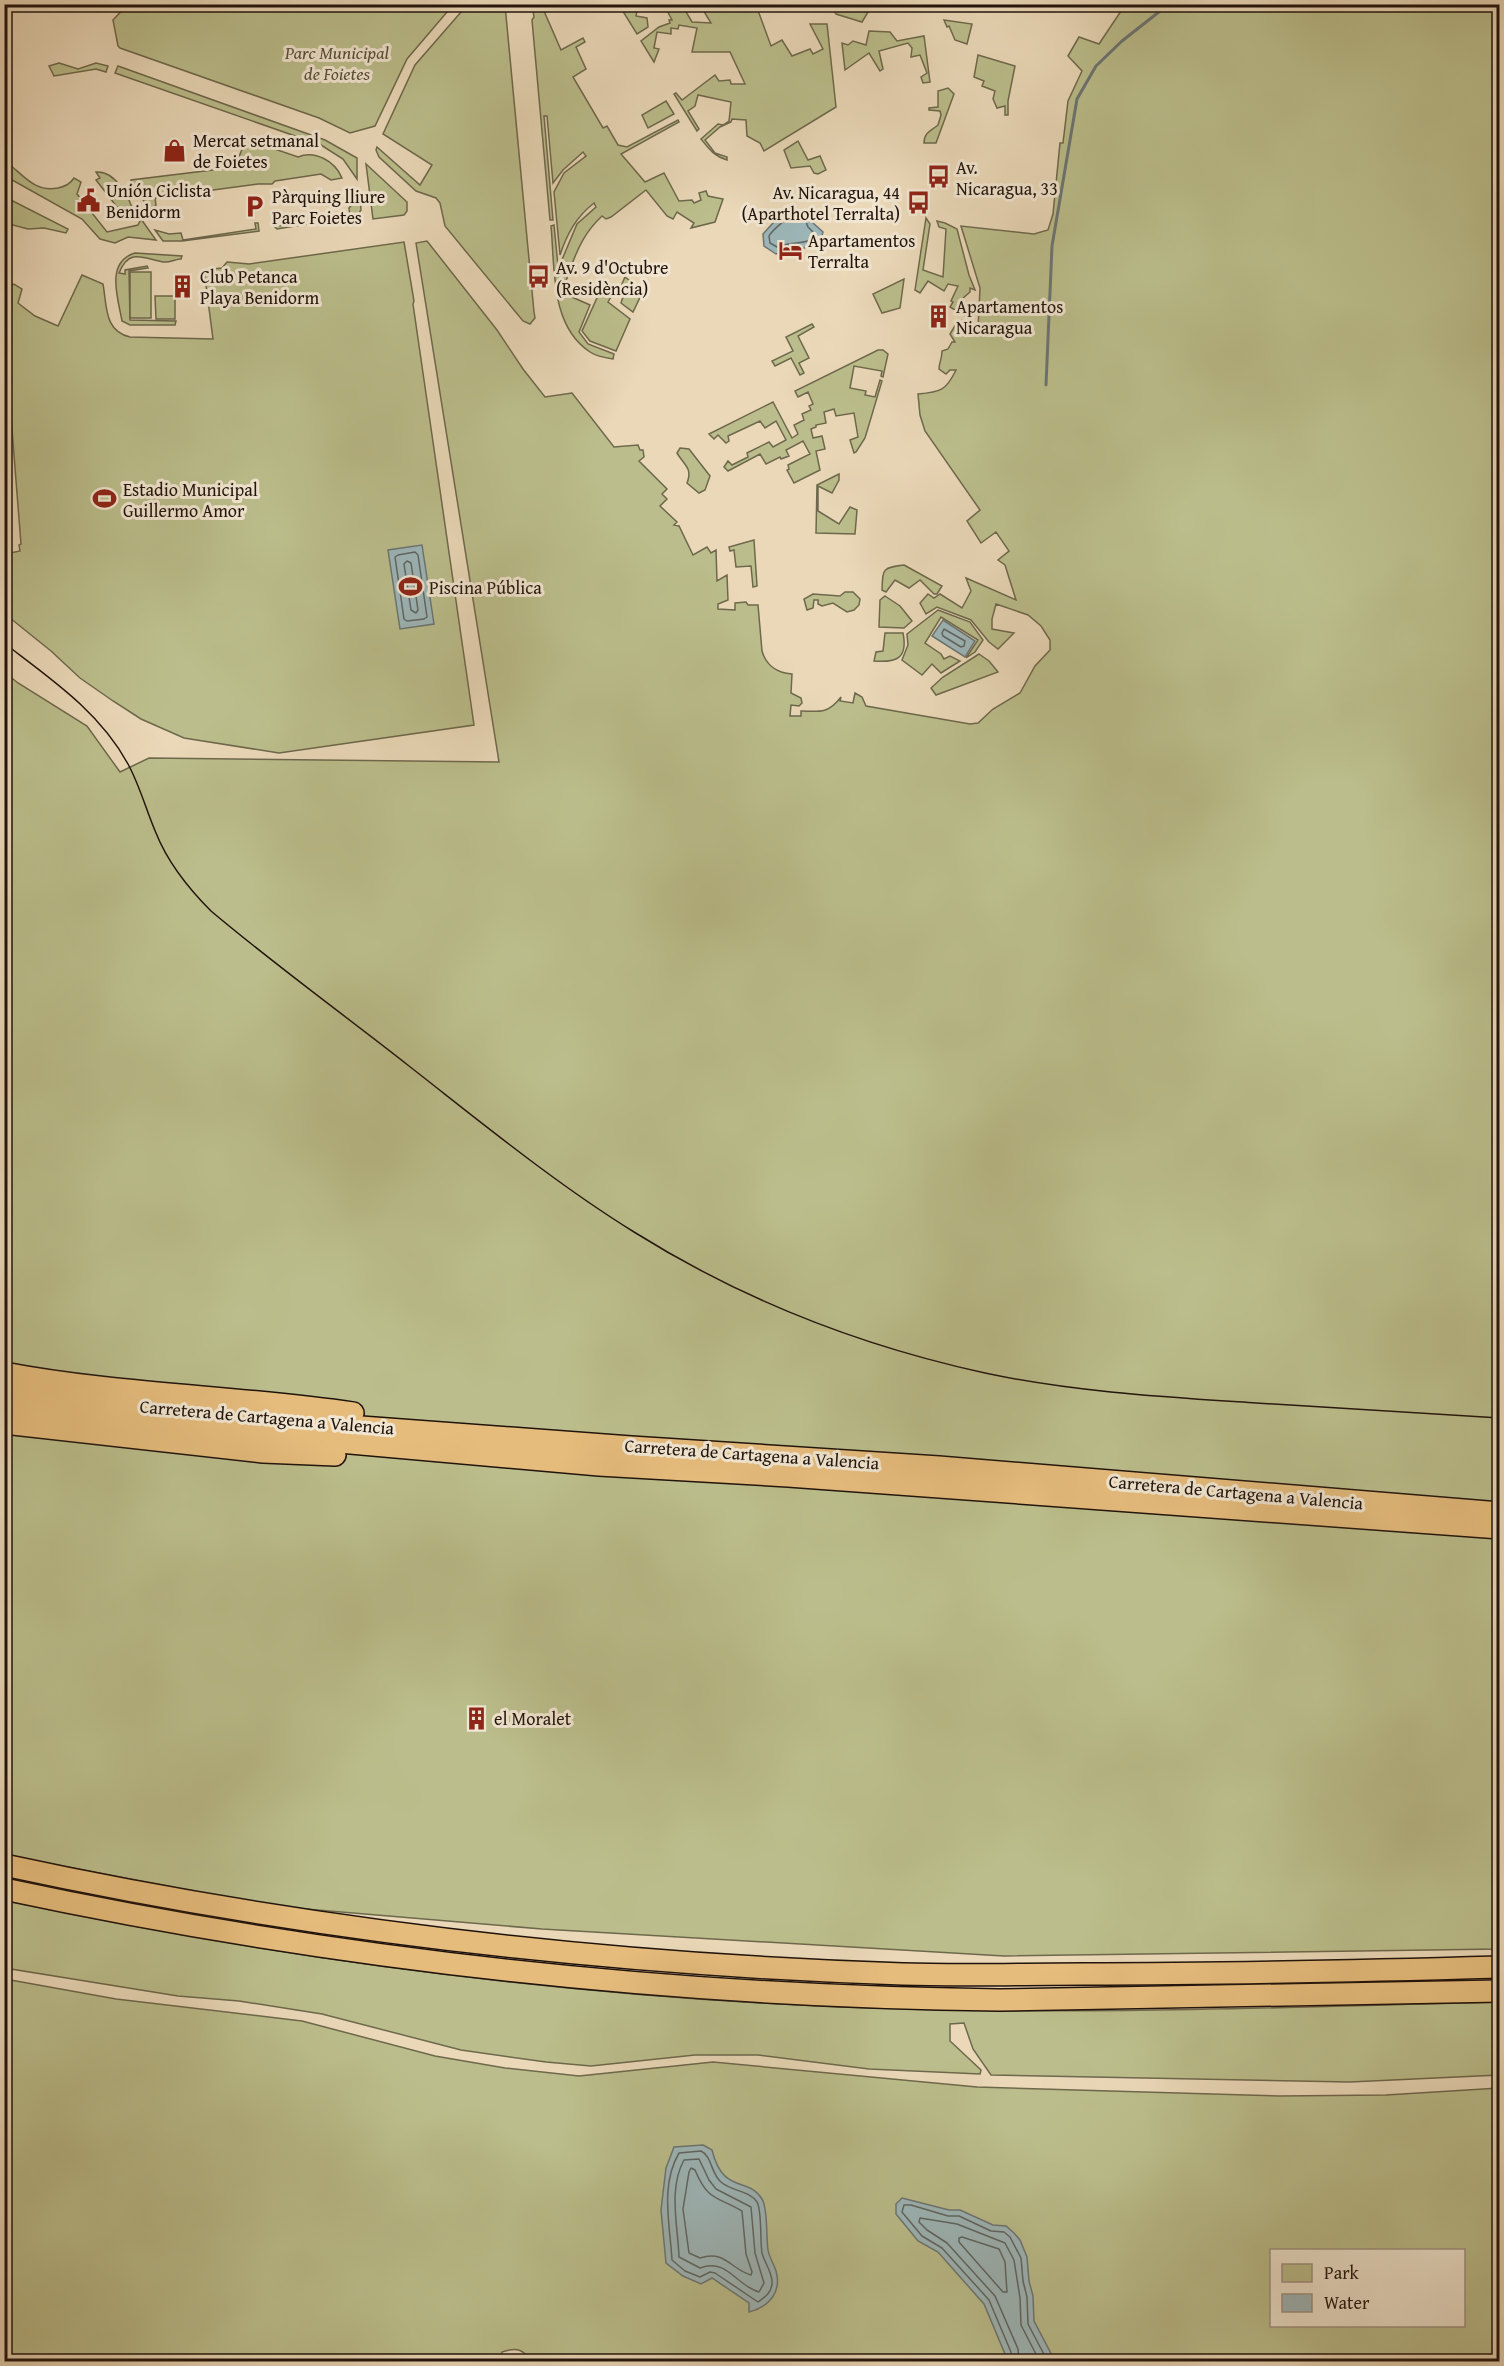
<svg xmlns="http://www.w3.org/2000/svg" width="1504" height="2366" viewBox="0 0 1504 2366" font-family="'Gentium Book Plus',serif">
<rect width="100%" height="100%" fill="#ead8b8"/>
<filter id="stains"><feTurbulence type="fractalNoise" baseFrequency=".00333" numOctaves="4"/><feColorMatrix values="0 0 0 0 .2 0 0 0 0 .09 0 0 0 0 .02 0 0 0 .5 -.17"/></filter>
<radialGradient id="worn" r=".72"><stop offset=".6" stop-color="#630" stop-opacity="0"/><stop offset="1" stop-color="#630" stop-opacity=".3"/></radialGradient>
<g fill="#bbbe8c" stroke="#6e684c" stroke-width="1.5" fill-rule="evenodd">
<path d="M128,4H453V5L407,59L375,126L350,133L319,118L120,48L118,46L113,20Z"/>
<path d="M468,4L505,5L534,312L535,318L530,324L523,321L445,226L440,203L436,198L416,191L379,157L376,150L377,147L420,185L432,165L383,134L415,65Z"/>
<path d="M532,5H553L544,11L561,50L583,38L585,42L576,47L586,69L573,77L603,128L607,126L618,145L627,147L678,120L679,122L621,154L645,182L664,173L679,201L692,200L694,203L701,200L699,193L706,191L708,196L723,199L715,222L691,228L694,223L677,212L673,219L667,216L646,190L611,217L606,219L602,216C586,231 578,247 571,267L561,262L577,224L596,207L594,203C576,217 567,234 560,255L554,192L564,173L586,156L583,152L563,170L553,183L547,116H544L553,220H550L532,20L534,17Z"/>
<path d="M619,5H638L636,16L647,18L648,27L637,34Z"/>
<path d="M664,5H682L692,22L711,23L700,5H756L771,46L782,40L792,56L810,49L813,54L823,49L810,24H827L836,107L764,151L760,143L747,136L746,120L732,119L731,122L720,127L705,140L715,153L727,157V160C714,156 709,149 701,139L718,124L723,125L729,121L731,102L698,95L695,106L688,111L699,129L697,131L674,94L676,93L682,100L715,75L719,81L730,80L731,84H745L730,52H692L697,28L679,25L678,29L671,28V34L657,32L654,48L659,49L654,62L641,41L659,27L670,23L669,20H672Z"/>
<path d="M831,5H854L868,12L862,22L836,14Z"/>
<path d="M1125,5H1499V1949L1004,1956L542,1929L270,1906L5,1855L4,672L18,683L87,726L120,772L149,758L499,762L416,243L427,241L497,330L523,369L545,397L572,393L614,447L638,445L640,450H643L644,457L639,461L667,489L662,494L667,499L660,506L677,522L674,525L679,526L693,555L707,547L711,553L716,550L717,581L727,575L728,600L718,604V609L735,610V603L746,602L748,605H758L762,651C766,665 777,673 792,674L791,693L801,698L802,703L799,706L791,705L790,716H801V711C821,712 829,713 841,697L840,701L853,703L855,693L862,697L866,706L970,724L978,723L993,709L1020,693L1035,666L1050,650V640L1041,626L1028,615L996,604L992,619V629L1014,633L998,649L989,642L971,620L937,607L926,614L920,603L928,594L934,598L940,594L962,608L971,591L966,578L1016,600L1005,565L998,560L1009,551L996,532L981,543L967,521L980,510L925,431L920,415L918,394C940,392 946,391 956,370H950L946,374L939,369C939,363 942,359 942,351L948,349L952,342H955L950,334L956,324L962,320L974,324L977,328L976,335L978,329L980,288L961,226L1034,234L1048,230L1053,214L1060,143H1063L1068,101L1082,71L1068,56L1079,37L1099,44Z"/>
<path d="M944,20L972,24L967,44L955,40L949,26L947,27Z"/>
<path d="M869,31L890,32L897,41L924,36L930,82L923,83L921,77L927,73L920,55L911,57L912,48L908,43L879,51L883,69L880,71L869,53L845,70L842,43L848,45L853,41L866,45Z"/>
<path d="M978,55L1015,66L1008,101V115H1005V106L997,108L993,99L995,91L982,86L984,81L974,77Z"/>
<path d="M59,63L78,69L96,63L108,66L106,72L96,69L54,76L49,66Z"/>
<path d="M118,66L325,140L357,158V179L343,159L321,145L115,73Z"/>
<path d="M948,88L954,94L936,143H924C924,132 931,131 938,125L941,115L940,111L929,110V108L938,107V91Z"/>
<path d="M666,101L674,114L648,128L642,115Z"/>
<path d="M798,141L808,160L820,156L826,170L818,174L814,173L810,166L791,168L784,150Z"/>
<path d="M254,142L298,157C315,150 335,161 342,178L331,180L321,174L275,181L272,184H258L161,197L155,198L156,205L151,211L131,183V180L229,168L236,164L243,147Z"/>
<path d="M5,161C23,174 34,193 58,188C66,186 70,184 74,178L81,182L77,194L107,232L138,225L141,219L156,240L128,237L115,243L100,239L82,219L5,176Z"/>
<path d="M366,164L407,202V211L404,215L373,219Z"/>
<path d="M96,172C116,170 130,199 135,216H124L96,180L100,178Z"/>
<path d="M360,196L361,210L357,216L277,229L275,227V219L279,226L350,216L349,208Z"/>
<path d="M5,197L68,229L66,233L44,228L28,229L5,223Z"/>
<path d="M926,218L930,224L923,270L943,277L946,229L939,227L937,221L945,223L957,229L969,275L975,290L970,288V292L962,299L965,309V316L950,307L953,302L951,301L958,286L948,284L944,291L928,281L920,293L915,290Z"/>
<path d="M255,223H258L259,231L182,241H163L155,230L169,234L181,233L183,240L256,229Z"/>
<path d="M554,225L558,266L570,271L565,283L568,285L565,294L590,305L579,332L588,344L614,354L613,359C606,358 596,356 590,352C550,326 555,268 551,226Z"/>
<path d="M404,242L414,301L413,304L474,725L279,753L184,738L141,719L113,701L80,678L51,651L5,614V554L20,551L19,545L21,544L11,417L5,411L4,298L10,286L14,284L22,289L18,303L35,316L58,326L82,275L103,284C107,306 104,331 130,337L213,339L204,270L222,268L227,262L249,264Z"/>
<path d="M135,253L182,256L181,259C175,259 170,263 163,262C143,258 129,248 119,273L125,274V270L147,266L148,268L129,271L130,320L176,321L175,325H130L122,321C118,298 105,262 135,253Z"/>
<rect x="130" y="272" width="21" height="46"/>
<path d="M625,277L643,291L633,312L621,303L623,297L618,293Z"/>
<path d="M904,279L900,308L882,313L873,294Z"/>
<path d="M602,287L612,295L608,302L630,319L616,351L590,341L582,331Z"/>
<path d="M155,296H175V319H156Z"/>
<path d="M812,324L814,327L798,336L809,358L799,363L804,373L800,375L791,358L775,366L772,361L793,351L786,337Z"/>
<path d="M878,350H883L888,354L883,377L881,376L882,371L854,366L850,388L866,391L865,395L875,397L880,380L882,381L865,438L856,452L854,453L850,440L858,437L854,413L836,416L834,409L824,412L826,423L816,425V427L811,429L813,438L822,436L825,449L816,451L820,470L794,483L787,470L789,469L788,465L810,454L803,441L786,450L789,456L781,459L780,457L766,464L760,454L728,471L724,467L728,461L732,465L748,457L747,453L769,442L773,447L786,440L776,421L765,428L760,421L728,436L729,441L726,443L718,435L714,439L709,434L773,402L792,438L798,434L794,425L804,420L802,414L811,410L809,406L813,404L808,392L798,397L795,391Z"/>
<path d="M680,448L689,449L710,476L705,490L699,493L687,483C693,468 684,465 677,453Z"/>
<path d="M839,474V480L832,493L818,486V511L839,524L850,507L857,510L855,534L816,533L817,485Z"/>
<path d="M754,540L757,586L753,587L751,566L736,567L734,550L730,551L729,547Z"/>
<path d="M904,565L942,586L937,594H934L920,580L909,588L895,580L886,592L882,590C883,568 882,568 904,565Z"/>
<path d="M845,592H853L860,599L859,605L854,610L847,612L833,603L822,606L818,604V600H814L813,608L807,610L804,599L813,594L840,596Z"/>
<path d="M885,596L900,606L912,621L904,628L879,627L880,600Z"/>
<path d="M938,610L970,622L983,640L975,652L966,658L978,640L941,617L925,643L941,654L944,659L950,656L960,661L941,673L932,664L922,675L902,660L908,645L907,634Z"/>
<path d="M885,633H903C908,658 897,663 874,661L876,652L883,651Z"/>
<path d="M979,654L989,661L998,672L936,695L931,688L943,677Z"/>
<path d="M4,1900C273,1957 545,1994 820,2006C1046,2016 1273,2008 1499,2002V2075L1350,2082L991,2075L973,2049L964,2023L950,2024V2041L981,2070L980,2074L869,2069L758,2055H695L591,2066L546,2062L461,2050L322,2014L239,2001L178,1996L5,1968Z"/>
<path d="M5,1979L116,1999L302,2021L435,2056L505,2068L579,2076L713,2062L977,2087L1279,2096L1386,2095L1499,2088V2361L532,2362C523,2349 517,2347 502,2352L499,2362L5,2361ZM1272,2250H1464V2326H1272Z"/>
</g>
<g fill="#9db7ba" stroke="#6b7574" stroke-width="1.5">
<path d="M789,211L792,214L796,211L809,212L813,223L823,232L820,243L811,248H790L776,254L764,246L763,234L783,212Z"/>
<path d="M422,545L434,624L400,629L388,550Z"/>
<path d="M943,620L975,641L965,657L932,636Z"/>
<path d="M703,2145L712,2150C723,2195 748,2176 762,2199C768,2208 766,2237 768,2250C769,2257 774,2264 776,2271C782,2292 769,2307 749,2312V2303L712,2278L701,2284L683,2276L666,2263L661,2210L666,2168L674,2147Z"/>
<path d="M902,2198L949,2210H960L993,2225L1006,2226L1014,2233L1020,2240L1027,2257L1029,2281L1033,2296L1034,2321L1055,2361H1005V2354L984,2304L938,2252L918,2241L896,2214V2204Z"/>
</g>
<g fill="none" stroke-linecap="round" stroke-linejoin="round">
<g stroke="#5e6563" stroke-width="1.5">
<path d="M800,217L805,219L808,227L815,234L814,239C804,244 790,242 777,247L770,243L769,236C773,229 780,225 786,219L794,220Z"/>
<path d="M415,552L418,555L427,617L424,619L407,621L404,619L395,557L398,555Z"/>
<path d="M407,561L411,563L418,610L416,613L411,610L404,564Z"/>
<path d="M944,629L965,641L964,646L961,647L943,636L942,633Z"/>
<path d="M701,2151C712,2156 711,2174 721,2182C731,2191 750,2191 757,2202C762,2209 760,2242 762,2253C765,2264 773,2273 772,2284C771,2293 765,2297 758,2302L715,2273L710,2272L700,2277L685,2271L672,2260C670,2225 660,2185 679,2153Z"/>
<path d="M699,2159L709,2180L716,2189L751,2207L755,2253L764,2283L759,2292C735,2285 728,2258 700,2268L679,2257C678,2226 668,2189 684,2160Z"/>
<path d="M691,2168L695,2170C708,2201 716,2196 742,2211L746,2254L752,2272L751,2275C730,2269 726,2250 700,2258L689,2253L683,2209L689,2172Z"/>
<path d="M962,2237L999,2249L1005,2262L1007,2292H1003L959,2242V2238Z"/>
<path d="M1011,2362V2352L989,2300L942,2248L922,2236L902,2212L904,2205H911L948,2216H959L991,2231L1004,2232L1010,2237L1021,2258L1023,2281L1027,2297L1028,2324L1048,2362"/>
<path d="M1019,2362L1018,2349L995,2296L947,2243L927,2230L919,2222L920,2218L957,2224L1005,2243L1014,2260L1020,2298L1021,2325L1040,2362"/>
</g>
<path stroke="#6b7574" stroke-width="3" d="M1046,385L1052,246L1077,99L1096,66L1122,41L1169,4"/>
<defs>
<g id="highway">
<path d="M4,1373C120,1395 238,1396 353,1413"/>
<path d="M4,1388L45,1395L144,1407L334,1425L631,1447L939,1467L1500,1513"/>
<path d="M4,1406L46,1413L148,1425L599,1465L788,1476L1500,1528"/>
<path d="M4,1423L263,1452L335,1455"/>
<path d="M4,1865C300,1929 601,1964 903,1974C963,1976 1024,1974 1084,1974C1223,1974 1361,1971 1500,1967"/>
<path d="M4,1889C332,1959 664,1996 999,2000L1500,1991"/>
</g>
</defs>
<use href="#highway" stroke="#20130c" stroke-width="24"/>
<use href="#highway" stroke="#e5bc7c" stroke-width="21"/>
<path stroke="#20130c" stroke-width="1.5" d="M4,643C51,679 100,712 128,764C140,786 146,810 156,833C168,863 188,888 211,911C275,965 343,1014 409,1066C482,1123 555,1183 634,1232C741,1299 861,1346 985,1373C1074,1392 1165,1397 1256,1403C1337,1408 1418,1413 1500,1418"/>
</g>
<defs>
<symbol id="shop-bare" viewBox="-9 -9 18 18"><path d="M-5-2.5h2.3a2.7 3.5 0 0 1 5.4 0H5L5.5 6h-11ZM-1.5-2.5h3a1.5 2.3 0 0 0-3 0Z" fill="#8f2418" stroke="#f1e6d1" stroke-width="2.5" paint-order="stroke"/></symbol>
<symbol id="bus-bare" viewBox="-9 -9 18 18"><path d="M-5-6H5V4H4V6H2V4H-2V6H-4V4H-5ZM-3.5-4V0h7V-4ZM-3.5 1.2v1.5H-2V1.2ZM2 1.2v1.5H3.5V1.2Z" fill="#8f2418" stroke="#f1e6d1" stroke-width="2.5" paint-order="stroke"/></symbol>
<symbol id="civic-bare" viewBox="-9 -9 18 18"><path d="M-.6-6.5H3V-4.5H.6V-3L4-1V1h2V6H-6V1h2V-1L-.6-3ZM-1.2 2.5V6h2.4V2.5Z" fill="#8f2418" stroke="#f1e6d1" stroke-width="2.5" paint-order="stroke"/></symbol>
<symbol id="parking-bare" viewBox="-9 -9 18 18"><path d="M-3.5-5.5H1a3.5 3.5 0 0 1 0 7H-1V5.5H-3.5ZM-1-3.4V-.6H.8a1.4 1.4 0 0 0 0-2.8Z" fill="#8f2418" stroke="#f1e6d1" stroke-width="2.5" paint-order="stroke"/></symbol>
<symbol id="hotel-bare" viewBox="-9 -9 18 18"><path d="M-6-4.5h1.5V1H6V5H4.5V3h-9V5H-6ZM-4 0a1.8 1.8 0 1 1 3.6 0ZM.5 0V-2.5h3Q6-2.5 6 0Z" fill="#8f2418" stroke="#f1e6d1" stroke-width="2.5" paint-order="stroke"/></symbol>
<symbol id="building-bare" viewBox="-9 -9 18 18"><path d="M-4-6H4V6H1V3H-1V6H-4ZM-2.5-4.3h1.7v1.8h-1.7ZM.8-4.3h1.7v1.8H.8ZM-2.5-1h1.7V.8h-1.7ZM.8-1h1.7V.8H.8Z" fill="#8f2418" stroke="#f1e6d1" stroke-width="2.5" paint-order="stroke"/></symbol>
<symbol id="stadium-bare" viewBox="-9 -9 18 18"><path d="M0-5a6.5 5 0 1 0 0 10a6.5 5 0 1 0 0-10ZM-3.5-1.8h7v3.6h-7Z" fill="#8f2418" stroke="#f1e6d1" stroke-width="2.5" paint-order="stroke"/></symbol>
</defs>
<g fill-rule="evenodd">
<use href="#shop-bare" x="158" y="134" width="33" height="33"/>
<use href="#bus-bare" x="922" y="160" width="33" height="33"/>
<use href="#civic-bare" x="72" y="184" width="33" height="33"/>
<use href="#bus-bare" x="902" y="186" width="33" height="33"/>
<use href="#parking-bare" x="238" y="190" width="33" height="33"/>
<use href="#hotel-bare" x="774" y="234" width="33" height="33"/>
<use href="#bus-bare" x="522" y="260" width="33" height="33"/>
<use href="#building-bare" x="166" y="270" width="33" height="33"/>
<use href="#building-bare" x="922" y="300" width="33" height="33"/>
<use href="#stadium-bare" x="88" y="482" width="33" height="33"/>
<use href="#stadium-bare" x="394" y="570" width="33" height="33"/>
<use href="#building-bare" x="460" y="1702" width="33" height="33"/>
</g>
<g text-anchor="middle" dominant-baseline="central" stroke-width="6" stroke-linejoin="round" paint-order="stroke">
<g font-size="18" font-style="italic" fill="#564f39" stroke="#f1e6d1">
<text x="337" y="52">Parc Municipal<tspan x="337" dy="21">de Foietes</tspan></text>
</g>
<g font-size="18" fill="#20130c" stroke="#f1e6d1" text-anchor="start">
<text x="193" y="140">Mercat setmanal<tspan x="193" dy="21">de Foietes</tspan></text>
<text x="956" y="167">Av.<tspan x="956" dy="21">Nicaragua, 33</tspan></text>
<text x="106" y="190">Unión Ciclista<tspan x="106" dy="21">Benidorm</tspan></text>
<text x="900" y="192" text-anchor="end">Av. Nicaragua, 44<tspan x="900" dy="21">(Aparthotel Terralta)</tspan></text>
<text x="272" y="196">Pàrquing lliure<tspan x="272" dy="21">Parc Foietes</tspan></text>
<text x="808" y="240">Apartamentos<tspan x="808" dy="21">Terralta</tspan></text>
<text x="556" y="267">Av. 9 d'Octubre<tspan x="556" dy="21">(Residència)</tspan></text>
<text x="200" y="276">Club Petanca<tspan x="200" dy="21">Playa Benidorm</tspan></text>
<text x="956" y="306">Apartamentos<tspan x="956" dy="21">Nicaragua</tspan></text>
<text x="123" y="489">Estadio Municipal<tspan x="123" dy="21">Guillermo Amor</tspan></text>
<text x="429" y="587">Piscina Pública</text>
<text x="494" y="1718">el Moralet</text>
</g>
<g font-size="18" fill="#20130c" stroke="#f1e6d1">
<text transform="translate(267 1417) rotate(5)">Carretera de Cartagena a Valencia</text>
<text transform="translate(752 1454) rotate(4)">Carretera de Cartagena a Valencia</text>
<text transform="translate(1236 1492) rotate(5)">Carretera de Cartagena a Valencia</text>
</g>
</g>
<rect width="1504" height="2366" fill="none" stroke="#ead8b8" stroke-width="24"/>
<rect x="6" y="6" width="1492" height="2354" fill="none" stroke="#20130c" stroke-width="3"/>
<rect x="12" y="12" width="1480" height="2342" fill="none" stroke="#20130c" stroke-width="1.5"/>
<rect x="1270" y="2249" width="195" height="78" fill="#f1e6d1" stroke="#9d9282" stroke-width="1.5"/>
<rect x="1282" y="2264" width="30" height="18" fill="#bbbe8c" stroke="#9d9282" stroke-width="1.5"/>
<text x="1324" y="2279" font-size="18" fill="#20130c">Park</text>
<rect x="1282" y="2294" width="30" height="18" fill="#9db7ba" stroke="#9d9282" stroke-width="1.5"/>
<text x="1324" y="2309" font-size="18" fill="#20130c">Water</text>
<rect width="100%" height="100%" filter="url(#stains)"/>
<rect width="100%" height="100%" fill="url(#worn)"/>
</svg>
